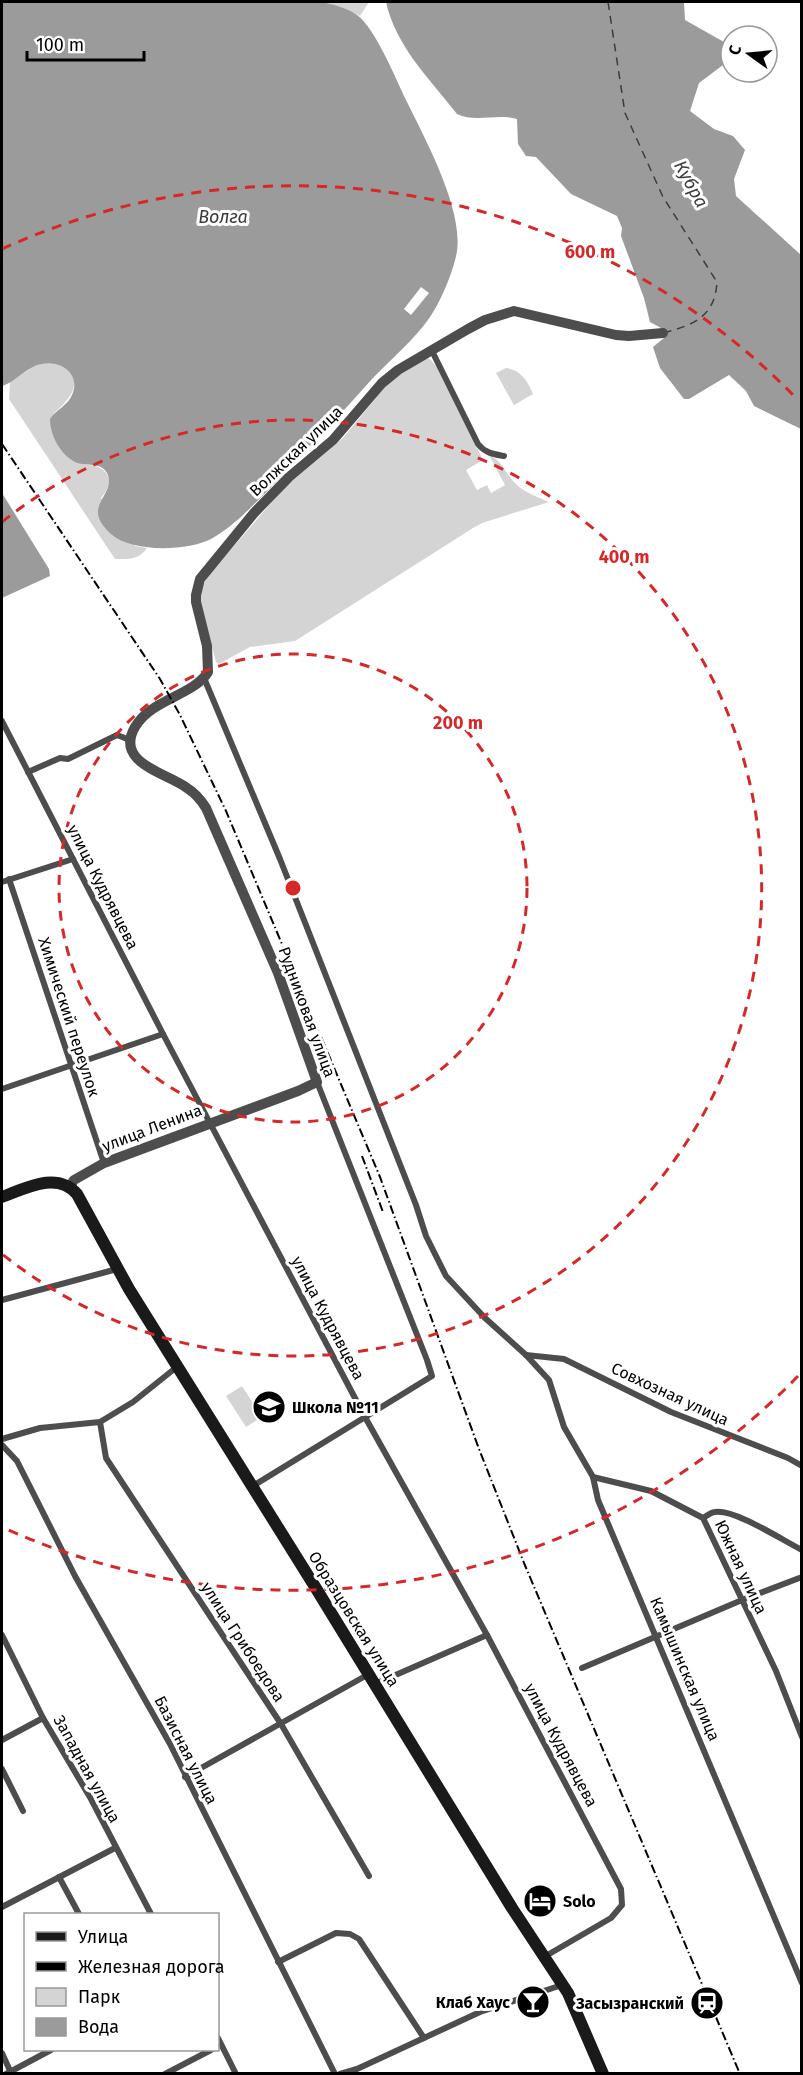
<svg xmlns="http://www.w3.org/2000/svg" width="803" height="2075" viewBox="0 0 803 2075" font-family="'Fira Sans',sans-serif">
<rect width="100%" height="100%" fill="#fff"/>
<g fill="#d4d4d4">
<path d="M322,2H369L360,16L346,9Z"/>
<path d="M426,358L430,359L436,366L483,460L466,470L477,490L487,485L491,493L505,485L490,457L491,456C502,461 507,476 516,484C525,493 538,497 549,502L482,523L473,528L295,641L250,647L219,664L216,662L200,602L201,590L208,576L284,488L343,438L389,382Z"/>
<path d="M45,362C85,365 81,392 54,413L82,464C104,465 119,476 101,498L135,546L147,548C139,560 129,559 115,559L9,399L10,382L33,367Z"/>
<path d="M506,368C521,370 528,382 533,394L514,405L496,373Z"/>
<path d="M242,1386L262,1417L246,1427L226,1396Z"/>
</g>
<g fill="#9b9b9b">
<path d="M2,2H322C334,5 346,7 357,15C375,28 396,79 406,100C425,139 463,208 457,251C454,270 441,301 430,317C414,340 392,358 372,379C341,414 308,449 275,483C255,503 236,525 211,539C188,551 132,553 111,534C80,506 115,497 108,475C103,461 85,467 75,462C60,454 50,435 50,419C56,410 68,405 72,395C83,370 53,356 33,367C22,372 13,383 2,386Z"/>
<path d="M386,2H684L685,20L731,46V59L699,83L690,111L714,129L733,136L745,150L734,179L736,196L801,255V429L754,406L746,391L729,375L689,399H684L660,368L653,347L664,338L661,328L650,322L644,298L621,236L622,228L617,216L571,194L536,157L526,156L518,144L517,119C497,113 476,123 457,114C430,79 396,47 386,2Z"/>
<path d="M2,493L49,569L50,576L2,598Z"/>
</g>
<path fill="#fff" d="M421,287L429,293L411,315L404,309Z"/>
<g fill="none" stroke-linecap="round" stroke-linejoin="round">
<path stroke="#3c3c3c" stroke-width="1.5" stroke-dasharray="8 6" stroke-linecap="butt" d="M608,2L625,113L663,197L717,282C715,315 696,324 667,332"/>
<g stroke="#4d4d4d" stroke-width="6">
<path d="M432,351L478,444C485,453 493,454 504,456"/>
<path d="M204,678L280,859L416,1205L426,1236L446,1276L485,1318L526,1355L549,1380L564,1427L593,1477L598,1500L802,1983"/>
<path d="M2,721L163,1034L365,1417L487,1635L621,1889L622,1905L611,1918L544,1957"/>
<path d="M28,772L60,758L68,759L117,735L130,740"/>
<path d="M9,879L104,1163"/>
<path d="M2,882L73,859"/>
<path d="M2,1089L163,1034"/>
<path d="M2,1300L117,1269"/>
<path d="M526,1355L564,1359L671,1412L788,1458L802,1466"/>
<path d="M100,1422L106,1458L281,1724L369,1876"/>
<path d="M2,1439L40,1428L100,1422L133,1402L178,1366"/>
<path d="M2,1445L17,1461L75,1576L170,1744L335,2074"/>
<path d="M593,1477L651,1491L703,1518L776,1671L802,1737"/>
<path d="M253,1486L432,1376L427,1360L317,1082"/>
<path d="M703,1518C707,1516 711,1512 715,1512C735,1509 782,1540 802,1550"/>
<path d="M2,1635L43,1718L91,1799L151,1914"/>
<path d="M582,1668L742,1600L802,1577"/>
<path d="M375,1684L487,1635"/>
<path d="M2,1740L43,1718"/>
<path d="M2,1769L23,1811"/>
<path d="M185,1777L369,1674"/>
<path d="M59,1877L79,1914"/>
<path d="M2,1907L115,1848"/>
<path d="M278,1962L336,1933L350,1934L359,1939L424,2038"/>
<path d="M218,2038L236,2074"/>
<path d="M2,2053L11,2073"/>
<path d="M6,2074L51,2050"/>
<path d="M165,2074L211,2050"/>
<path d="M340,2074L357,2069L480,2012L562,1985"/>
</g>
<path stroke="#4d4d4d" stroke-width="10" d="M70,1186L74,1180L104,1163L298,1091L317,1082L278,973L206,808C201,800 195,793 187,788C167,773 114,763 135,727C151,699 193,696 208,672L207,646L196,602V595L200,579L254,513L289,477L333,440L382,383L398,370L468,329L485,320L514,311L616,335L629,336L663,333"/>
<path stroke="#1a1a1a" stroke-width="12" d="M2,1197C26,1188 57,1171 77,1194L129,1289L317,1590L512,1908L568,1993L603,2074"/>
<g stroke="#000" stroke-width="2" stroke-dasharray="9 3 1.5 3" stroke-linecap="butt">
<path d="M2,444L160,679L180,715L226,811L380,1177L479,1449L524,1563L740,2074"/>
<path d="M362,1156L383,1212"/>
</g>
</g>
<g fill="none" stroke="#d62828" stroke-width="3" stroke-dasharray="10 8">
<circle cx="293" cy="888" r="234"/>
<path d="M2 522A468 468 0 1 1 2 1254"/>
<path d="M798 1376A702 702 0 0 1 2 1527M2 249A702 702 0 0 1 798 400"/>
</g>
<defs>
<symbol id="school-disc" viewBox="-11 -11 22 22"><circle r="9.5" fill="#000" stroke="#fff"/><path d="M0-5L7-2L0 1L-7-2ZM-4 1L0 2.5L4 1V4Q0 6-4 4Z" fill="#fff"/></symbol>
<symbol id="hotel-disc" viewBox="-11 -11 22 22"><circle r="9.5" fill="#000" stroke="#fff"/><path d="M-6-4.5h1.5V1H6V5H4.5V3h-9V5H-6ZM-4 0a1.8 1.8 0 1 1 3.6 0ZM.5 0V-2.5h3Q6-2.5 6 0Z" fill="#fff"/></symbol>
<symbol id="bar-disc" viewBox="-11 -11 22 22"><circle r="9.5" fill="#000" stroke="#fff"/><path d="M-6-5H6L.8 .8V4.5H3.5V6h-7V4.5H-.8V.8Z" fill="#fff"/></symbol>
<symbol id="station-disc" viewBox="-11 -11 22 22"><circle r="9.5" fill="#000" stroke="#fff"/><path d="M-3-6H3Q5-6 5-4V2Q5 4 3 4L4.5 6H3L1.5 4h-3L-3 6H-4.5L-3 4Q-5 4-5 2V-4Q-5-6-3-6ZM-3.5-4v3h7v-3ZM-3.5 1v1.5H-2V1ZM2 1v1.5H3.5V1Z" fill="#fff"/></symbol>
</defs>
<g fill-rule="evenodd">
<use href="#school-disc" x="250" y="1388" width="38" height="38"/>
<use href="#hotel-disc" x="521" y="1882" width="38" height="38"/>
<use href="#bar-disc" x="514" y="1983" width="38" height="38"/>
<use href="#station-disc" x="688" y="1984" width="38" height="38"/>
</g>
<g text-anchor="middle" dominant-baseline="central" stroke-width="6" stroke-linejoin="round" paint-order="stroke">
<g font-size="16" fill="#000" stroke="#fff">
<text transform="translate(296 451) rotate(-44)">Волжская улица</text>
<text transform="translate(103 887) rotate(63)">улица Кудрявцева</text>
<text transform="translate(307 1012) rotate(70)">Рудниковая улица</text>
<text transform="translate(69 1017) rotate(72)">Химический переулок</text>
<text transform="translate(152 1128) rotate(-21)">улица Ленина</text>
<text transform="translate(328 1318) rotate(62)">улица Кудрявцева</text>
<text transform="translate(670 1394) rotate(25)">Совхозная улица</text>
<text transform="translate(741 1567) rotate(65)">Южная улица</text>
<text transform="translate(354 1619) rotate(58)">Образцовская улица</text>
<text transform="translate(243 1642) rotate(57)">улица Грибоедова</text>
<text transform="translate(685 1669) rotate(67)">Камышинская улица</text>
<text transform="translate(561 1745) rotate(62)">улица Кудрявцева</text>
<text transform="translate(186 1750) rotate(63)">Базисная улица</text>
<text transform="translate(87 1769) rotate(61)">Западная улица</text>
</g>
<g font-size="16" font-weight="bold" fill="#000" stroke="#fff" text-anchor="start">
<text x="292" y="1407">Школа №11</text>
<text x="563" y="1901">Solo</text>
<text x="510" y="2002" text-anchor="end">Клаб Хаус</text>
<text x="684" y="2003" text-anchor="end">Засызранский</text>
</g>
<g font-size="18" font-style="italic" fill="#3c3c3c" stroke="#fff">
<text transform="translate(691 184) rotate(61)">Кубра</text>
<text x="223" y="217">Волга</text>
</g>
</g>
<circle cx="293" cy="888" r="9" fill="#d62828" stroke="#fff" stroke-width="3"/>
<g font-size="18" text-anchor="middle" font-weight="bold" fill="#d62828" stroke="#fff" stroke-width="6" stroke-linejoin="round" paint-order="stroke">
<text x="590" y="258">600 m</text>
<text x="624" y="563">400 m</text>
<text x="458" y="729">200 m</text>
</g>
<rect width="803" height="2075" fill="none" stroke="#000000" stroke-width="6"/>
<rect x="24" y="1913" width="195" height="138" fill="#ffffff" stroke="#999999" stroke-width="1.5"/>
<rect x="36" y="1932" width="30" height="9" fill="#1a1a1a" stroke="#999999" stroke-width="1.5"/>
<text x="78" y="1943" font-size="18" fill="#000000">Улица</text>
<rect x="36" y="1962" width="30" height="9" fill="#000000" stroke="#999999" stroke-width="1.5"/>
<text x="78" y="1973" font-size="18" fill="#000000">Железная дорога</text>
<rect x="36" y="1988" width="30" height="18" fill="#d4d4d4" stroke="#999999" stroke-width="1.5"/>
<text x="78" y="2003" font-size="18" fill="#000000">Парк</text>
<rect x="36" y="2018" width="30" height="18" fill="#9b9b9b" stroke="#999999" stroke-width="1.5"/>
<text x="78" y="2033" font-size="18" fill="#000000">Вода</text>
<g transform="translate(749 54) rotate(285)"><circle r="28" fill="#ffffff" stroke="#999999" stroke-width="1.5"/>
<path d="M0-4.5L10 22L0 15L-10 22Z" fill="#000000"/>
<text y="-9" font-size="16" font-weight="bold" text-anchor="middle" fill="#000000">С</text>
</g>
<path d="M27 51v9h117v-9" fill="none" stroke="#000000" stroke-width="3"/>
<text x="36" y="51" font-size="18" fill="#000000" stroke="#ffffff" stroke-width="4.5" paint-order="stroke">100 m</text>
</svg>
